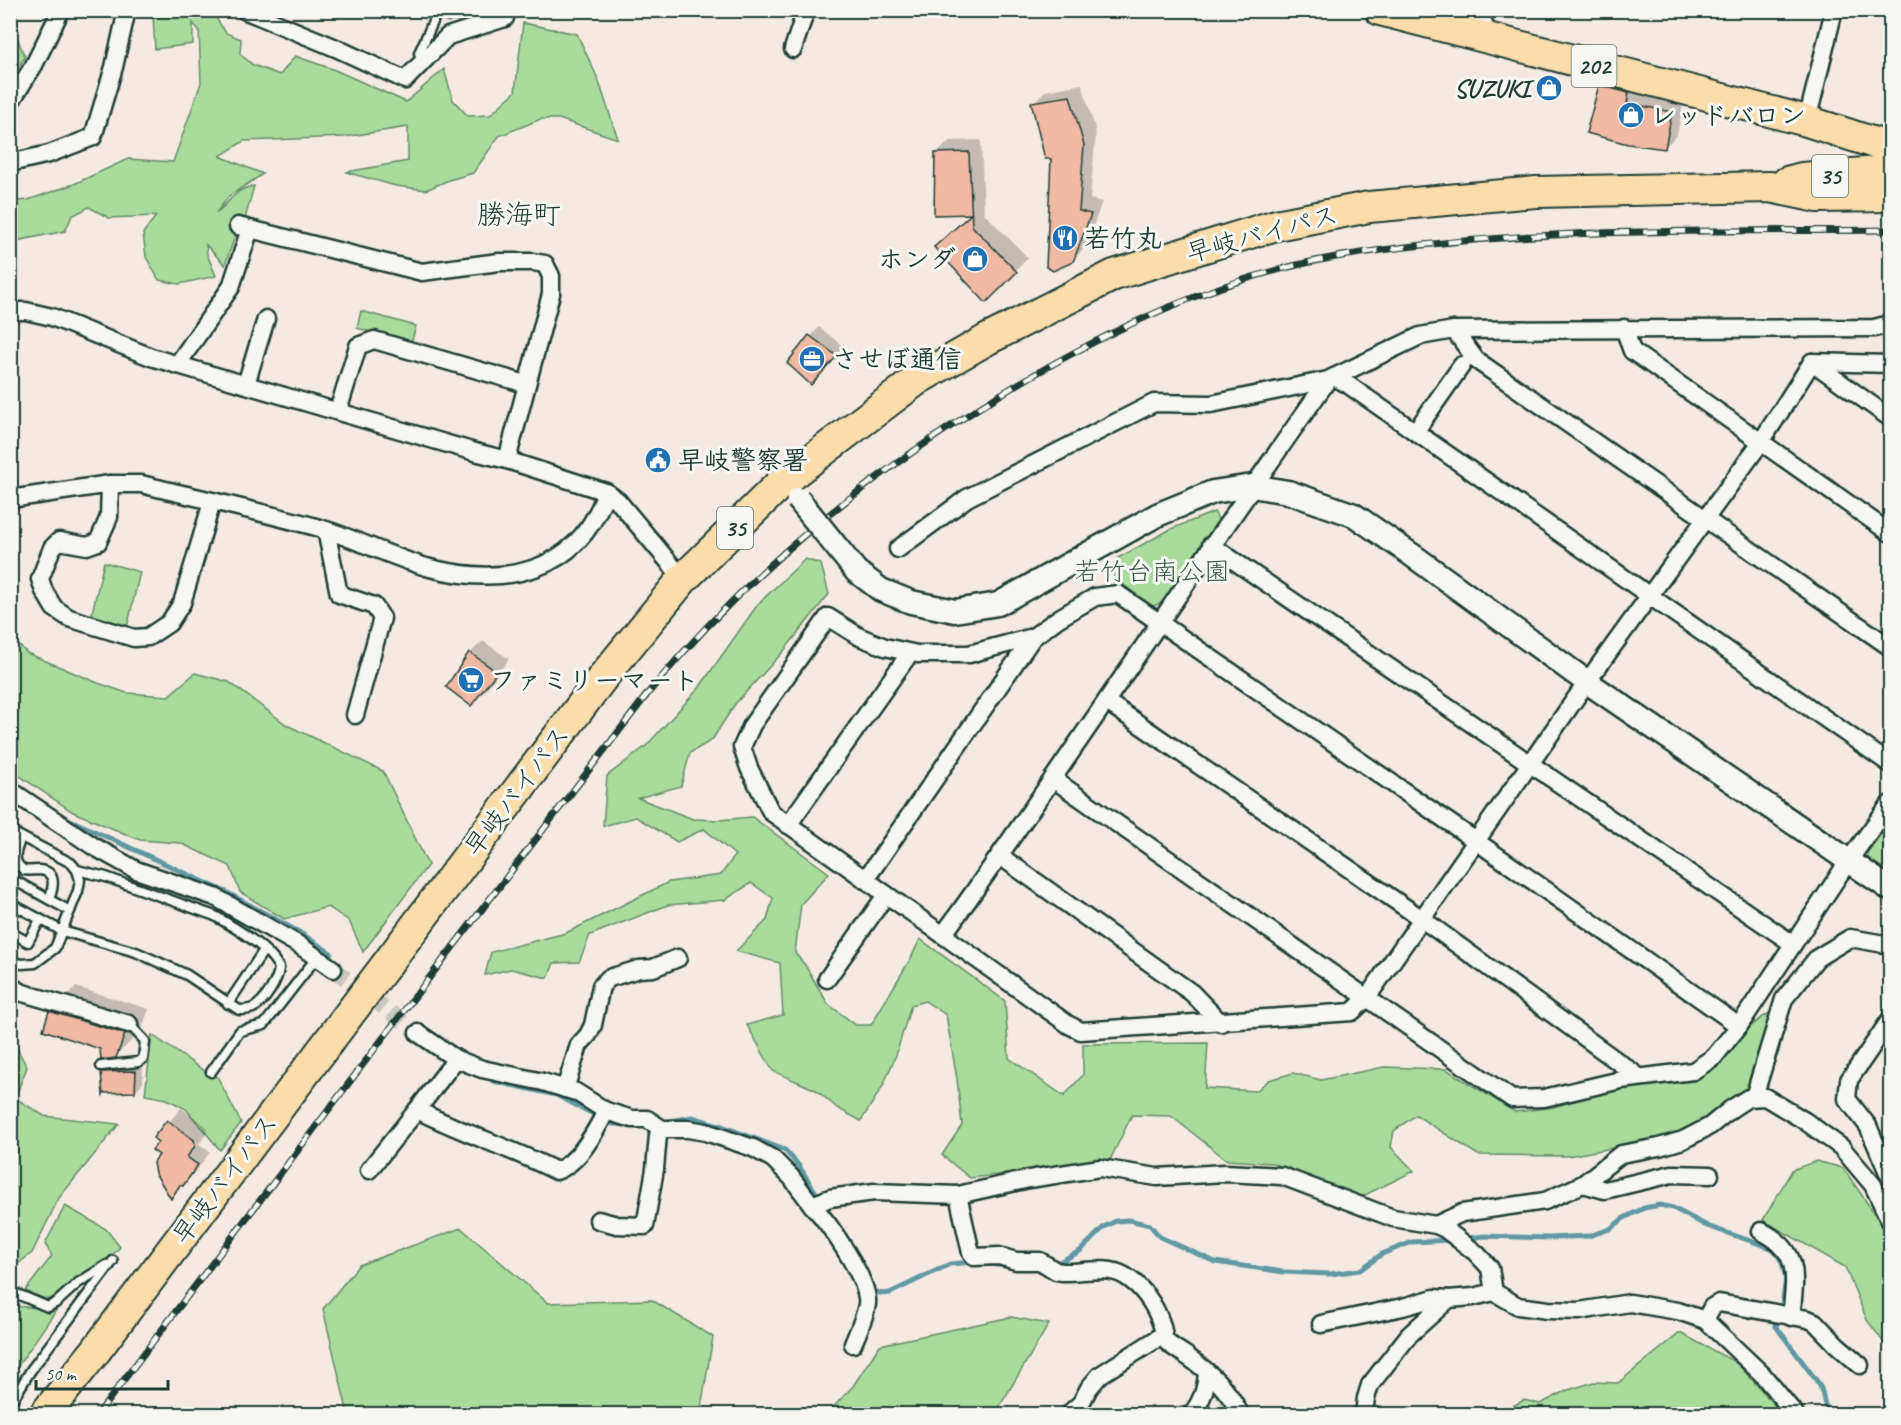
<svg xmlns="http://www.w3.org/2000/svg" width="1901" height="1425" viewBox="0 0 1901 1425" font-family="Caveat,'Klee One',sans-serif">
<rect width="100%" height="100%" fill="#f5eae2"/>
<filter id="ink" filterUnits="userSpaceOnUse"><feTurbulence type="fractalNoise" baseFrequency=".0167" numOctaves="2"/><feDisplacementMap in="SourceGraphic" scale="12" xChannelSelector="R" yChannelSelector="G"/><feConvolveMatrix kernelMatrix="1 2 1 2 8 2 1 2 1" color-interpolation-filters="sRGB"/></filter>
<g filter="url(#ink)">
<g fill="#a8db9c" stroke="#648c68" stroke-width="1.5">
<path d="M165,11H204L214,15L226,33L241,39L240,54L253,65L280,75L295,56L335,70L406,102L444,69L453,100L468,116L490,115L515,92L523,23L577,34L598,79L618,139L559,119H541L499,136L473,173L449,180L426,190L396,186L346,172L408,161V127L344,137L244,141L220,156L263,174L229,196L216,213C229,203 236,188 254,186L245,219L235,218L231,231L236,233L225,265L206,245L207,254L216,276L179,284L159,280L146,257L143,233L156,216L109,218L89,207L72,216L65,231L11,242L10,202L28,200L74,184L128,159L173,162L201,83L199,30L193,23V44L155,49L153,16Z"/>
<path d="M10,20L25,57L11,78H10Z"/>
<path d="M361,311L416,326L411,344L357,328Z"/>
<path d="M1214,512L1220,522L1165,602L1151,607L1114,577L1116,559L1171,529Z"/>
<path d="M805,559L821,564L829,594L783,652L735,704L712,740L690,753L681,786L638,798L693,819L719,820L752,817L829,873L801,904L795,953L805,965L828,1004L856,1025H871L911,958L920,939L1005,1001L1009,1058L1064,1096L1083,1075V1044L1208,1043L1205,1088L1256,1091L1269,1080L1293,1073L1321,1080L1384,1067L1446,1069L1515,1112L1554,1107L1620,1087L1717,1068C1736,1040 1744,1028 1774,1010L1783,1029L1779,1052L1766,1082L1747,1088L1731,1098L1708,1123L1641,1143L1568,1156L1478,1155L1416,1115L1394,1131L1391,1147L1414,1171L1361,1197L1272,1163L1227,1160L1171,1116L1132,1115L1109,1162L970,1178L942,1155L962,1125L957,1079L946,1015L925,1001L911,1005L896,1055L883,1086L861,1121L837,1108L816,1090L773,1071L747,1025L783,1015L780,963L736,951L767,920L773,898L751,883L725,900L668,905L590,935L579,962L554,963L548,978L511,969L485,975L491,952L566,933L669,882L721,875L735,855L704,829L677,842L636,817L603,826L607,776L646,746L699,688L758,604Z"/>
<path d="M104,562L140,572L127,628L91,617Z"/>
<path d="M11,637L27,653L98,683L127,693L168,696L195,673L229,682L287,725L383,771L428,865L363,952L349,921L328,907L284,919L240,892L230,866L180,843L140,840L73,812L11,770Z"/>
<path d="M1890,822V875L1870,863L1867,853Z"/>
<path d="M10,1035L27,1067L15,1098L44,1116L119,1124L59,1198L32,1253L11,1269Z"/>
<path d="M152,1035L209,1074L211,1072L218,1078L241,1123L220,1150L186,1109L167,1099L145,1095Z"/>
<path d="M1816,1161L1843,1168L1890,1236V1351L1867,1320L1845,1267L1763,1220L1792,1170Z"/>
<path d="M65,1206L106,1229L120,1247L105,1263L87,1271L51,1301L25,1291L52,1256L45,1244Z"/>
<path d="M461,1228L548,1303L652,1300L713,1337L701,1408L705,1414H348L323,1309L359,1265Z"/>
<path d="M11,1306L57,1309L11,1376Z"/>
<path d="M1011,1317L1049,1324L995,1414H827L853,1386L880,1345Z"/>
<path d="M1680,1333L1737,1363L1781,1412L1780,1414H1506L1505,1410L1524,1400L1540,1404L1568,1390L1594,1382L1618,1383Z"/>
</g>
<g fill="#0003">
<path d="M1613,73L1684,100L1677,135L1664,148L1601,86Z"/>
<path d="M1082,84L1096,132L1090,199L1102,202L1085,248L1072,260L1053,158L1033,103L1045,91Z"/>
<path d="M981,140L984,213L1028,258L986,301L948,234L973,213L935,214L937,153L950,141Z"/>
<path d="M819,327L844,347L819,375L789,363Z"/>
<path d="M483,641L509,659L484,692L471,704L470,653Z"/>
<path d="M76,987L149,1009L141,1031L116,1056L50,1012Z"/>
<path d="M143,1064V1083L135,1091L103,1073L111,1065Z"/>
<path d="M181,1108L207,1127V1132L199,1144L210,1152L195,1172L172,1196L161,1155L160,1141L155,1138Z"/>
</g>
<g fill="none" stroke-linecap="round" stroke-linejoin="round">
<g stroke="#6198a4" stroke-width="5">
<path d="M66,818L226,892L299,932L331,953"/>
<path d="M493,1081L556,1095L613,1124L629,1125"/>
<path d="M665,1122L692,1117L722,1126L785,1150L799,1166L820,1199"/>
<path d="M1463,1239L1484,1236L1549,1238L1589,1236L1610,1229L1624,1218L1644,1208L1660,1205L1673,1208L1707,1226L1774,1249L1782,1262L1786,1279L1782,1305L1775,1325L1819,1384C1824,1393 1823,1406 1829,1414"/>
<path d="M987,1264L1008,1266"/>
<path d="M1052,1266L1080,1251L1104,1227L1116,1221L1129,1220L1150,1225L1160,1237L1215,1262L1284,1272L1330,1274L1360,1270L1382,1254L1412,1242L1451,1240"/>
<path d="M868,1278C875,1290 875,1296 890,1293L950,1264L975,1262"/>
</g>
</g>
<g fill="#efb9a3" stroke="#1f3d34" stroke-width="1.5">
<path d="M1599,85L1629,93L1627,103L1672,112L1665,149L1628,144L1586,133Z"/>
<path d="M1070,96L1084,145L1079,211L1091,214L1073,262L1053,271L1046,267L1051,159H1045L1031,102Z"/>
<path d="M969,152L972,226L1017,272L986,303L934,247L971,214L934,215L935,153Z"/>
<path d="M809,335L837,356L811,385L787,363Z"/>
<path d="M469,652L497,672L471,706L446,687Z"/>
<path d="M49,1011L125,1034L116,1058L101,1060L100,1049L43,1030Z"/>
<path d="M136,1071L135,1092L104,1093L103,1095L101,1072Z"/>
<path d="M167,1120L194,1140L195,1146L187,1157L198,1165L183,1186L180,1185L171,1199L155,1173L153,1163L159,1155L152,1150L158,1142L153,1138Z"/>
</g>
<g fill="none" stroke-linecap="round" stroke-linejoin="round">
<path stroke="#cac7bf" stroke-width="16" stroke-dasharray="16 8" stroke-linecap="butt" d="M333,969L418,1033"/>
<defs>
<g id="lane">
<path d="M422,62L419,53L433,22L436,10"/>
<path d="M10,831L71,863L77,870L80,880L78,891L55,948L35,963L22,964L10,961"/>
<path d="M21,837C17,849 10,862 24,870C29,871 33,870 39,870C57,871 54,887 49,899"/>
<path d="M10,878L70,911"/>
<path d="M10,903L62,931L136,952L187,975L239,1010C244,1010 248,1010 253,1008C265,1002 278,980 279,968C270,948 234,927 215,916L106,877L77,870"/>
<path d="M10,932L28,942L40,920"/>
<path d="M228,1004L264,950"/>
<path d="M101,1066L138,1062L143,1059L145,1041L129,1024"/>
<path d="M211,1072L240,1031L264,1025L317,957"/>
<path d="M10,1291L48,1307L57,1302L78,1283L107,1265"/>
<path d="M10,1404L31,1370L113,1261"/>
</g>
<g id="street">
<path d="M244,10L336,48L405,80L448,36L505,18"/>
<path d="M445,10L448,12"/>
<path d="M1480,10L1488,38"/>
<path d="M793,49L806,10"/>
<path d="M10,103L34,65L61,10"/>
<path d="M1807,121L1834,10"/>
<path d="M10,163L49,154L93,137L114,67L127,10"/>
<path d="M238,226L422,272L499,262H533L545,264L551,276V294L507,460"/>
<path d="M10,311H26L52,317L151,357L475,452L507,460L606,492L618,501L683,579"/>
<path d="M1624,328L1632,351L1890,533"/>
<path d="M1454,330L1476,360L1890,647"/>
<path d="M1812,362L1890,418"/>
<path d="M1812,362L1890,364"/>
<path d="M177,365L231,287L250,229"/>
<path d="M1334,377L1347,384L1890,764"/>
<path d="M246,384L266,319"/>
<path d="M338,411L358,346L374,340L526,384"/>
<path d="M1415,432L1462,365"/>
<path d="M110,484L109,517L98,542L87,546L59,541L52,548L40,579L44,591L54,608L69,618L134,638L148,637L169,623L182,603L212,502"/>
<path d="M10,499L110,484H141C202,499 263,512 323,529C359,540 393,558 430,568C506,587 579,573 606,492"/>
<path d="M326,530L339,594L374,606L382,618L355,715"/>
<path d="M1211,545L1793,944"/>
<path d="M898,549L967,498L1154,403L1211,404L1328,380L1420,336L1454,330L1874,328L1890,324"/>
<path d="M1033,637L969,654H917L885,647L860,637L828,617L752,725L742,747L749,768L771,812L1069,1025L1081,1031L1352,1012L1366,999L1587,682L1761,442L1812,362"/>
<path d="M1107,702L1422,919L1639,1077"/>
<path d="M1053,779L1512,1099L1544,1098L1621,1080L1693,1071L1714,1057L1739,1026L1849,860L1890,804"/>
<path d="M10,790L93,846L136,870L215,897L299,945L333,969"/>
<path d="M788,825L910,653"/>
<path d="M1000,856L1192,993L1221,1023"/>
<path d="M865,880L1033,637L1059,618L1095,597L1118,594L1476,841L1739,1026"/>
<path d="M943,935C1075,752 1197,563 1328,380"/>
<path d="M827,979L886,895"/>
<path d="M10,986L23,993L129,1024"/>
<path d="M1890,1020L1849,1080L1847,1099L1868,1126L1890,1177"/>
<path d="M418,1033L456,1059L482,1069L543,1082L576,1092L606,1111L632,1119H647L662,1129H688L706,1132L753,1148L773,1159L791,1177L812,1205L830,1198L874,1192L958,1195L1029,1179L1100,1168L1157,1177L1225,1173L1282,1176L1393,1218L1436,1225L1445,1229L1476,1253L1490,1268L1494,1292L1518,1306L1548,1310L1579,1311L1630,1303L1678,1311L1705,1320L1762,1374L1795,1414"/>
<path d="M456,1059L417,1110C462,1133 511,1148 556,1171C579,1163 596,1131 606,1111"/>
<path d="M565,1089L579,1045L588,1035L593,1025L601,986L609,978L639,969L653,968L678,958"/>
<path d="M1754,1097L1784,999L1817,958L1850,938L1890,945"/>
<path d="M369,1170L417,1110"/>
<path d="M1583,1184L1605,1190L1672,1174L1710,1175"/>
<path d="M958,1195L971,1253L974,1257L999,1256L1016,1261H1040L1056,1271L1062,1272C1082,1273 1107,1265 1125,1276C1142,1286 1155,1305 1161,1323C1164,1329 1162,1335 1166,1341C1171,1347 1182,1352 1188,1357C1211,1373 1229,1390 1240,1414"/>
<path d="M812,1205C828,1222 870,1281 867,1304C865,1317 858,1332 853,1344"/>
<path d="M598,1220L617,1225L645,1226L655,1169L658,1135L662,1129"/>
<path d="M1436,1225L1462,1213L1545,1201L1583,1184L1621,1154L1659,1147L1683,1140L1710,1126L1731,1109L1748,1098L1765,1097L1805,1121L1841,1147L1873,1185L1890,1221"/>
<path d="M1761,1231C1802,1251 1795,1278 1791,1317"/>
<path d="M1705,1320L1712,1307L1719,1303L1808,1319L1815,1322L1836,1344L1860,1365"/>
<path d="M1321,1324L1403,1307L1434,1298L1449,1299"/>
<path d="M1072,1411L1081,1403L1089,1388L1100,1375L1163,1335"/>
<path d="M1192,1414C1202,1401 1206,1389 1207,1372"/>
<path d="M1364,1414L1366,1398L1370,1385L1409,1335L1420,1325L1449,1299L1473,1297L1494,1292"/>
</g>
<path id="secondary" d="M856,571L881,590L911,602L955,611L998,604L1157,515L1213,492L1252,486L1288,492L1354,515L1412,555L1587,682L1890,889"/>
<g id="highway">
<path d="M1380,10L1807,121L1890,148"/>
<path d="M1787,182L1802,178L1890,171"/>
<path d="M45,1414L94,1353L603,677L683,579L782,482L918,379L988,339L1114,275L1276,225L1369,207L1536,192L1770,187L1818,197L1890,196"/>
</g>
</defs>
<use href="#lane" stroke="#1f3d34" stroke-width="13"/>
<use href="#street" stroke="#1f3d34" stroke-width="21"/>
<use href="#secondary" stroke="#1f3d34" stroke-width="27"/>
<use href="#highway" stroke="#1f3d34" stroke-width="34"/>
<use href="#lane" stroke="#f6f6f2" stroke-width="8"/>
<use href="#street" stroke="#f6f6f2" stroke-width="16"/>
<use href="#secondary" stroke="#f6f6f2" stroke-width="22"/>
<use href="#highway" stroke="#fbddab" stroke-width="30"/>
<defs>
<path id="rail" d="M98,1414L383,1038L649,692C752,568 866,477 1003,393C1106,331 1216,278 1336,257C1519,226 1706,232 1890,230"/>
</defs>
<use href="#rail" stroke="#1f3d34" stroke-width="7"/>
<use href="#rail" stroke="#f6f6f2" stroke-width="4.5" stroke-dasharray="14" stroke-linecap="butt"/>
<defs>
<path id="secondary-bridge" d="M798,499L856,571"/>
</defs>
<use href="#secondary-bridge" stroke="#1f3d34" stroke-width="27" stroke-linecap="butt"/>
<use href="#secondary-bridge" stroke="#f6f6f2" stroke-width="22"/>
</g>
</g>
<defs>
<symbol id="shop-disc" viewBox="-11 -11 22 22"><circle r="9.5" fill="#1f6fb2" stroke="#f6f6f2"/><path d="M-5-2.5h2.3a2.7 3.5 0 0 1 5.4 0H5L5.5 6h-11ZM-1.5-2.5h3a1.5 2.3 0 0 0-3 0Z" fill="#fff"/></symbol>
<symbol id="restaurant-disc" viewBox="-11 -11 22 22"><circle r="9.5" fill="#1f6fb2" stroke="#f6f6f2"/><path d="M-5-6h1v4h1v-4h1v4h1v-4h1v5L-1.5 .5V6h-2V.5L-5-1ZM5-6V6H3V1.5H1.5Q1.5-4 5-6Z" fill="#fff"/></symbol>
<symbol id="office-disc" viewBox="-11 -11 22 22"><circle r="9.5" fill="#1f6fb2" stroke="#f6f6f2"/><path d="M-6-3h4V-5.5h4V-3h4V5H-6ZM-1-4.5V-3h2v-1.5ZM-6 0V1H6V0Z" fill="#fff"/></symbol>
<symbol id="civic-disc" viewBox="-11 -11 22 22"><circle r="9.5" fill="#1f6fb2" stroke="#f6f6f2"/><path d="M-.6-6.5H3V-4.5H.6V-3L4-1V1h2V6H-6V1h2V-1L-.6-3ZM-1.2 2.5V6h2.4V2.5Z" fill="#fff"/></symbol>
<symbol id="supermarket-disc" viewBox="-11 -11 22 22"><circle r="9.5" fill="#1f6fb2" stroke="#f6f6f2"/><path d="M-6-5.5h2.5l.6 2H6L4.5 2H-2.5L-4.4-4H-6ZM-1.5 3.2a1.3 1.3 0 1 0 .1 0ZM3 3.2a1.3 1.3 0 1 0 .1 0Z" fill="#fff"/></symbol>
</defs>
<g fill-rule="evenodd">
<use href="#shop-disc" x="1534" y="73" width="30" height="30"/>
<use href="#shop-disc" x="1616" y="100" width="30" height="30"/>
<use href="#restaurant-disc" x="1050" y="223" width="30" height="30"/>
<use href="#shop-disc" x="960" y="244" width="30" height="30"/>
<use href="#office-disc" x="797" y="344" width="30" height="30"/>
<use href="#civic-disc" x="643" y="445" width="30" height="30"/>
<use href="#supermarket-disc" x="456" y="665" width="30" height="30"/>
</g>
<g text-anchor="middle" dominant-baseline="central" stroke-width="6" stroke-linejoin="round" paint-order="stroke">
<g fill="#f6f6f2" stroke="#60746d" stroke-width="1.5">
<rect x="1571.5" y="45" width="45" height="42" rx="4.5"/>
<rect x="1812" y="155" width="36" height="42" rx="4.5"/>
<rect x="717" y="507" width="36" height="42" rx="4.5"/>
</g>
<g font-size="24" font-weight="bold" fill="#1f3d34">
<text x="1594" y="66">202</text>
<text x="1830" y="176">35</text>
<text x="735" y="528">35</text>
</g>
<g font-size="26" font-weight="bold" fill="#1f3d34" stroke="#f6f6f2" text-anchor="start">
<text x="1530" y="88" text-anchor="end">SUZUKI</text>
<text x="1650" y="115">レッドバロン</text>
<text x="1084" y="238">若竹丸</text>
<text x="956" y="259" text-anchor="end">ホンダ</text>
<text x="832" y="359">させぼ通信</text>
<text x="678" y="460">早岐警察署</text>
<text x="490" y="680">ファミリーマート</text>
</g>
<g font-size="26" fill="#1f3d34" stroke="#f6f6f2">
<text transform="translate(1262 234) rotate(-15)">早岐バイパス</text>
<text transform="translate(517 791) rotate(-53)">早岐バイパス</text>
<text transform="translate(225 1179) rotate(-53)">早岐バイパス</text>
</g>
<g font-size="26" fill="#3a5d49" stroke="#f6f6f2">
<text x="1152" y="571">若竹台南公園</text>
</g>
<g font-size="28" fill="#1f3d34" stroke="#f6f6f2">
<text x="519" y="214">勝海町</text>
</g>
</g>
<rect width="1901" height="1425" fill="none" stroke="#f6f6f2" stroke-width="36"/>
<rect x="18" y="18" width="1865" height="1389" fill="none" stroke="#1f3d34" stroke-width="2" filter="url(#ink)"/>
<path d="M36 1380v9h132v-9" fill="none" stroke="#1f3d34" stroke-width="3"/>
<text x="45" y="1380" font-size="18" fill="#1f3d34" stroke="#f6f6f2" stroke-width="4.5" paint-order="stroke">50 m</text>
</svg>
